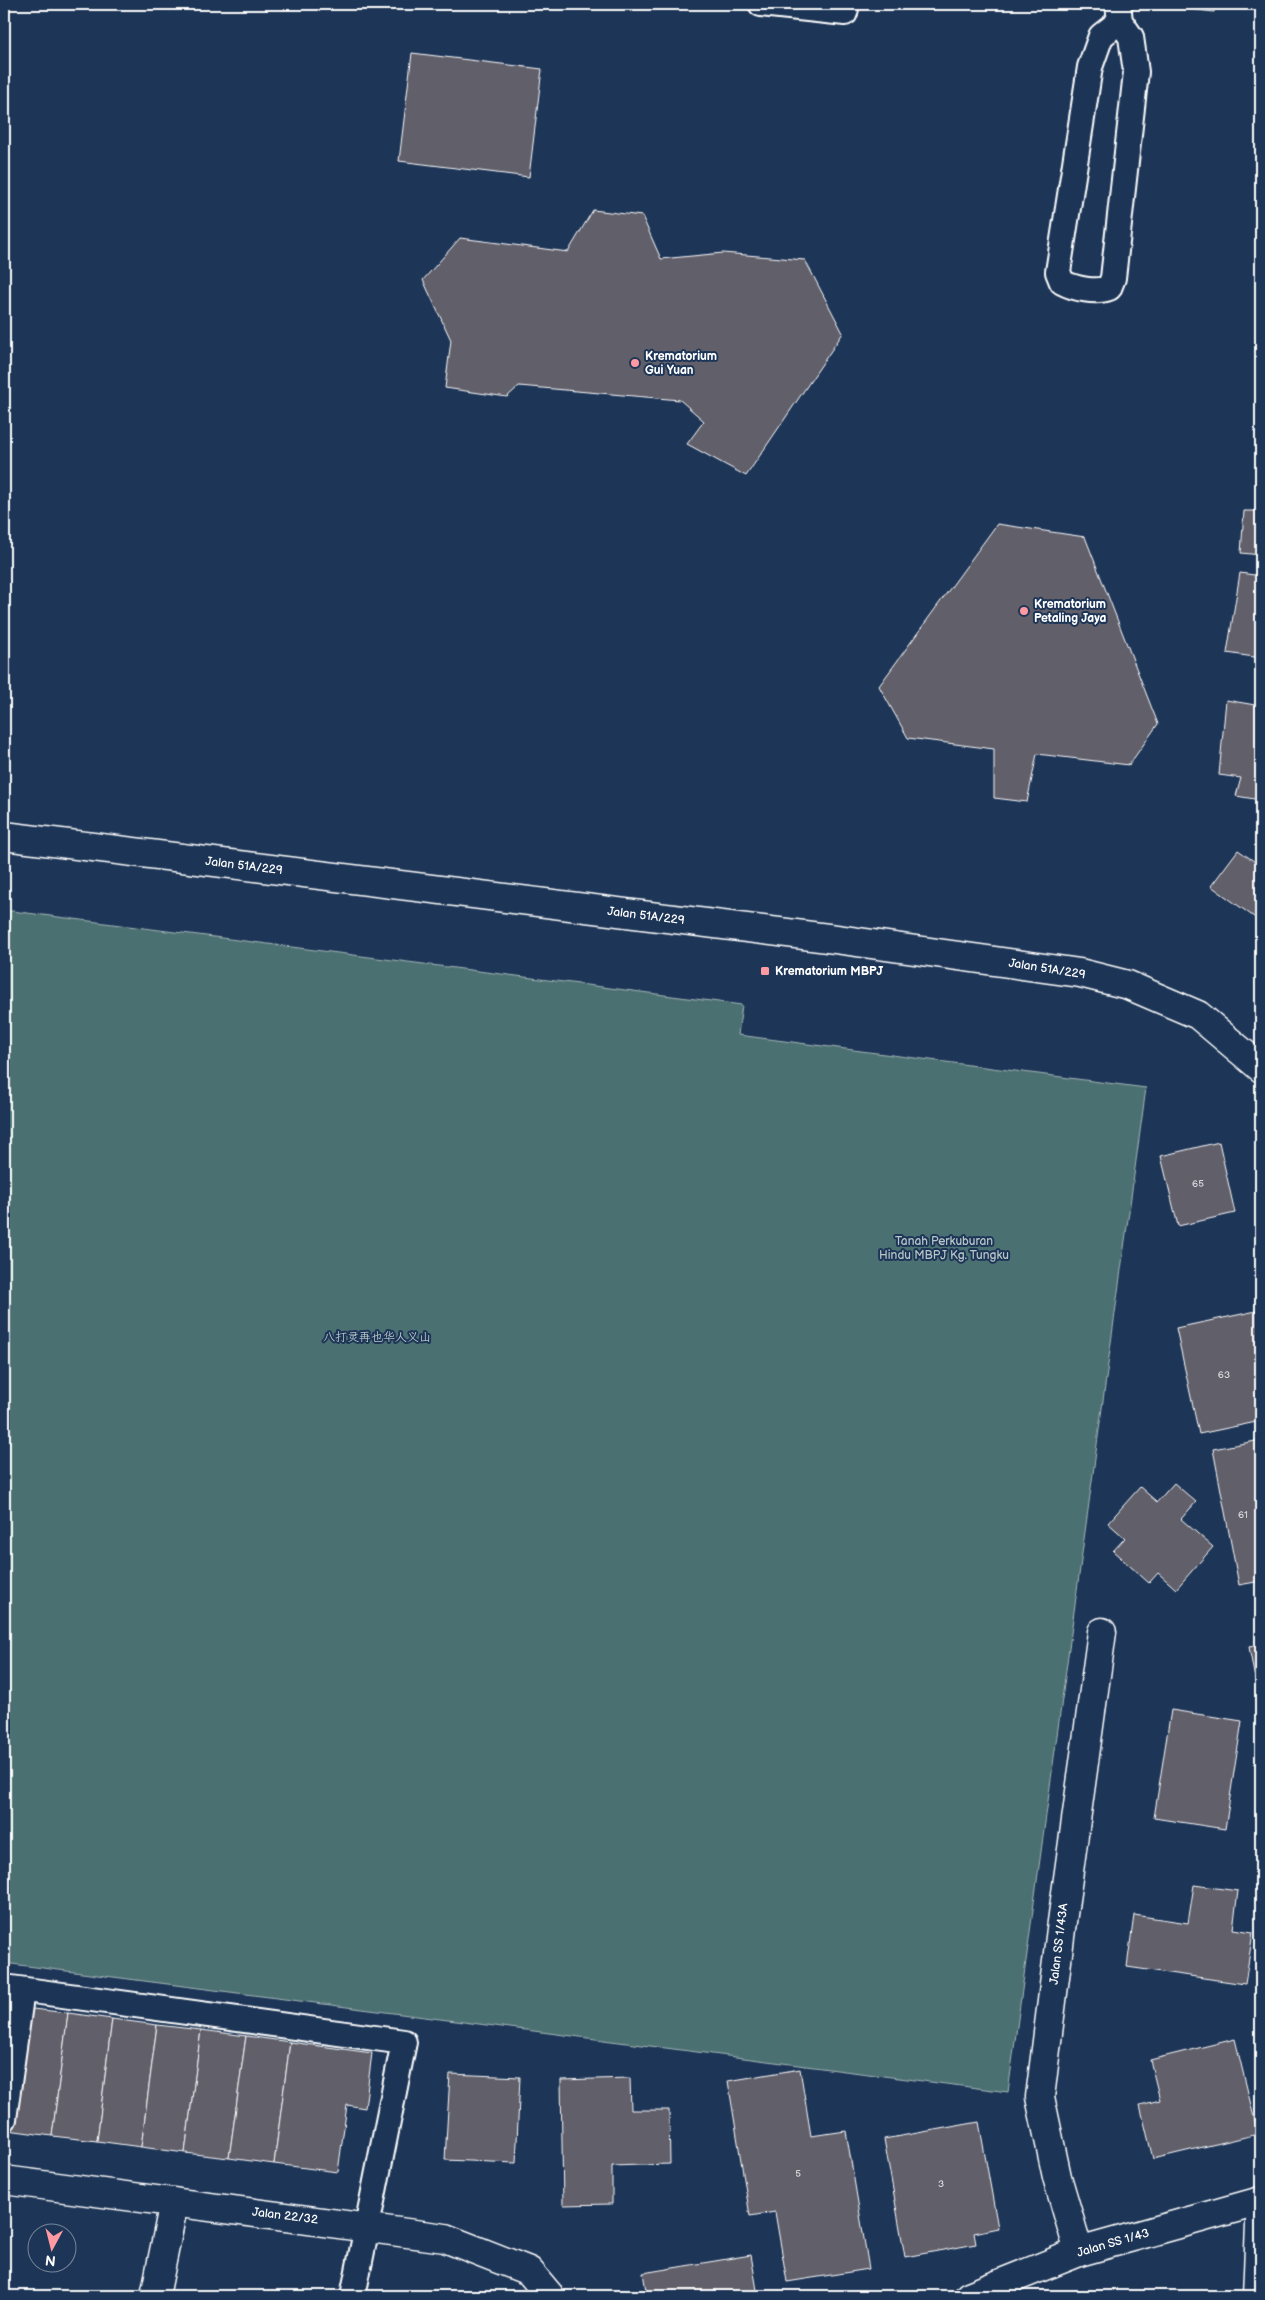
<svg xmlns="http://www.w3.org/2000/svg" width="1265" height="2300" viewBox="0 0 1265 2300" font-family="'Balsamiq Sans','LXGW WenKai TC',sans-serif">
<rect width="100%" height="100%" fill="#1d3557"/>
<filter id="ink" filterUnits="userSpaceOnUse"><feTurbulence type="fractalNoise" baseFrequency=".02" numOctaves="2"/><feDisplacementMap in="SourceGraphic" scale="10" xChannelSelector="R" yChannelSelector="G"/><feConvolveMatrix kernelMatrix="1 2 1 2 8 2 1 2 1" color-interpolation-filters="sRGB"/></filter>
<g filter="url(#ink)">
<path fill="#4c7072" stroke="#a6b8b8" d="M4,910L742,1005L738,1035L1146,1088L1008,2092L4,1963Z"/>
<g fill="#615f6b" stroke="#fff">
<path d="M1171,4H1215L1214,12L1171,7Z"/>
<path d="M412,53L542,69L529,177L399,161Z"/>
<path d="M593,210L642,216L661,259L723,253L805,260L843,333L746,476L687,444L704,421L680,400L519,386L507,397L445,388L451,340L423,280L460,238L568,252Z"/>
<path d="M1244,511H1261V555L1241,553Z"/>
<path d="M997,524L1085,537L1158,724L1129,765L1037,754L1027,802L994,798V749L908,738L879,686Z"/>
<path d="M1240,573L1261,576V658L1227,653Z"/>
<path d="M1226,700L1261,706V800L1236,796L1241,778L1219,775Z"/>
<path d="M1238,850L1261,866V922L1211,886Z"/>
<path d="M1219,1142L1235,1213L1178,1226L1161,1156Z"/>
<path d="M1261,1310V1421L1199,1434L1176,1328Z"/>
<path d="M1261,1440V1581L1239,1585L1213,1449Z"/>
<path d="M1174,1483L1196,1502L1181,1519L1213,1547L1176,1589L1158,1573L1149,1583L1113,1551L1125,1538L1108,1523L1140,1487L1157,1502Z"/>
<path d="M1261,1645V1711L1249,1647Z"/>
<path d="M1171,1710L1242,1721L1225,1829L1154,1818Z"/>
<path d="M1194,1885L1238,1891L1233,1929L1253,1932L1245,1984L1127,1967L1134,1915L1188,1923Z"/>
<path d="M24,2008L68,2013L52,2136L8,2130Z"/>
<path d="M68,2013L112,2019L97,2141L52,2136Z"/>
<path d="M112,2019L157,2025L141,2147L97,2141Z"/>
<path d="M157,2025L201,2030L185,2153L141,2147Z"/>
<path d="M201,2030L246,2036L229,2158L185,2153Z"/>
<path d="M246,2036L290,2042L274,2164L229,2158Z"/>
<path d="M1235,2039L1258,2134L1153,2159L1140,2105L1160,2100L1150,2060Z"/>
<path d="M290,2042L372,2053L365,2108L347,2105L338,2172L274,2164Z"/>
<path d="M800,2069L811,2136L846,2131L869,2269L787,2282L775,2212L750,2216L728,2081Z"/>
<path d="M450,2074L520,2077L516,2163L445,2160Z"/>
<path d="M630,2078L631,2110H669L670,2164L612,2166V2204L563,2205L561,2080Z"/>
<path d="M979,2122L998,2228L974,2233L976,2244L905,2257L884,2139Z"/>
<path d="M751,2255L758,2296H647L643,2273Z"/>
</g>
<g fill="none" stroke-linecap="round" stroke-linejoin="round">
<defs>
<g id="service">
<path d="M761,4L845,13L847,4"/>
<path d="M1118,4L1120,21L1131,37L1136,72L1113,278L1109,288C1096,293 1075,289 1062,282L1058,272L1090,67L1101,36L1120,21"/>
<path d="M4,1987L404,2042L353,2296"/>
<path d="M4,2119L22,1990"/>
</g>
<g id="minor">
<path d="M4,2180L445,2238L529,2271L550,2296"/>
<path d="M1079,2252L1057,2177L1040,2097L1061,1929L1102,1632"/>
<path d="M155,2296L174,2202"/>
<path d="M969,2296L1079,2252L1261,2201"/>
<path d="M1257,2296L1261,2201"/>
</g>
<path id="tertiary" d="M4,836L836,939L1080,973L1128,985L1198,1015L1261,1068"/>
</defs>
<use href="#service" stroke="#fff" stroke-width="28"/>
<use href="#minor" stroke="#fff" stroke-width="31"/>
<use href="#tertiary" stroke="#fff" stroke-width="31"/>
<use href="#service" stroke="#1d3557" stroke-width="24"/>
<use href="#minor" stroke="#1d3557" stroke-width="28"/>
<use href="#tertiary" stroke="#1d3557" stroke-width="28"/>
</g>
</g>
<g fill="#ff9aa2" stroke="#1d3557" stroke-width="2">
<circle cx="635" cy="363" r="5"/>
<circle cx="1024" cy="611" r="5"/>
<rect x="760" y="966" width="10" height="10" rx="2.5"/>
</g>
<g text-anchor="middle" dominant-baseline="central" stroke-width="4" stroke-linejoin="round" paint-order="stroke">
<g font-size="10" fill="#d8d7da">
<text x="1198" y="1184">65</text>
<text x="1224" y="1375">63</text>
<text x="1243" y="1515">61</text>
<text x="798" y="2174">5</text>
<text x="941" y="2184">3</text>
</g>
<g font-size="12" font-weight="bold" fill="#fff" stroke="#1d3557" text-anchor="start">
<text x="645" y="356">Krematorium<tspan x="645" dy="14">Gui Yuan</tspan></text>
<text x="1034" y="604">Krematorium<tspan x="1034" dy="14">Petaling Jaya</tspan></text>
<text x="775" y="971">Krematorium MBPJ</text>
</g>
<g font-size="12" fill="#fff" stroke="#1d3557">
<text transform="translate(244 866) rotate(7)">Jalan 51A/229</text>
<text transform="translate(646 916) rotate(7)">Jalan 51A/229</text>
<text transform="translate(1047 969) rotate(9)">Jalan 51A/229</text>
<text transform="translate(1059 1944) rotate(-83)">Jalan SS 1/43A</text>
<text transform="translate(285 2216) rotate(7)">Jalan 22/32</text>
<text transform="translate(1113 2243) rotate(-16)">Jalan SS 1/43</text>
</g>
<g font-size="12" fill="#b7c6c7" stroke="#1d3557">
<text x="944" y="1241">Tanah Perkuburan<tspan x="944" dy="14">Hindu MBPJ Kg. Tungku</tspan></text>
<text x="377" y="1337">八打灵再也华人义山</text>
</g>
</g>
<rect width="1265" height="2300" fill="none" stroke="#1d3557" stroke-width="20"/>
<rect x="10" y="10" width="1245" height="2280" fill="none" stroke="#fff" stroke-width="2" filter="url(#ink)"/>
<g transform="translate(52 2248) rotate(187)"><circle r="24" fill="#1d3557" stroke="#77869a"/>
<path d="M0-4L9 19L0 12L-9 19Z" fill="#ff9aa2"/>
<text y="-8" font-size="14" font-weight="bold" text-anchor="middle" fill="#ffffff">N</text>
</g>
</svg>
